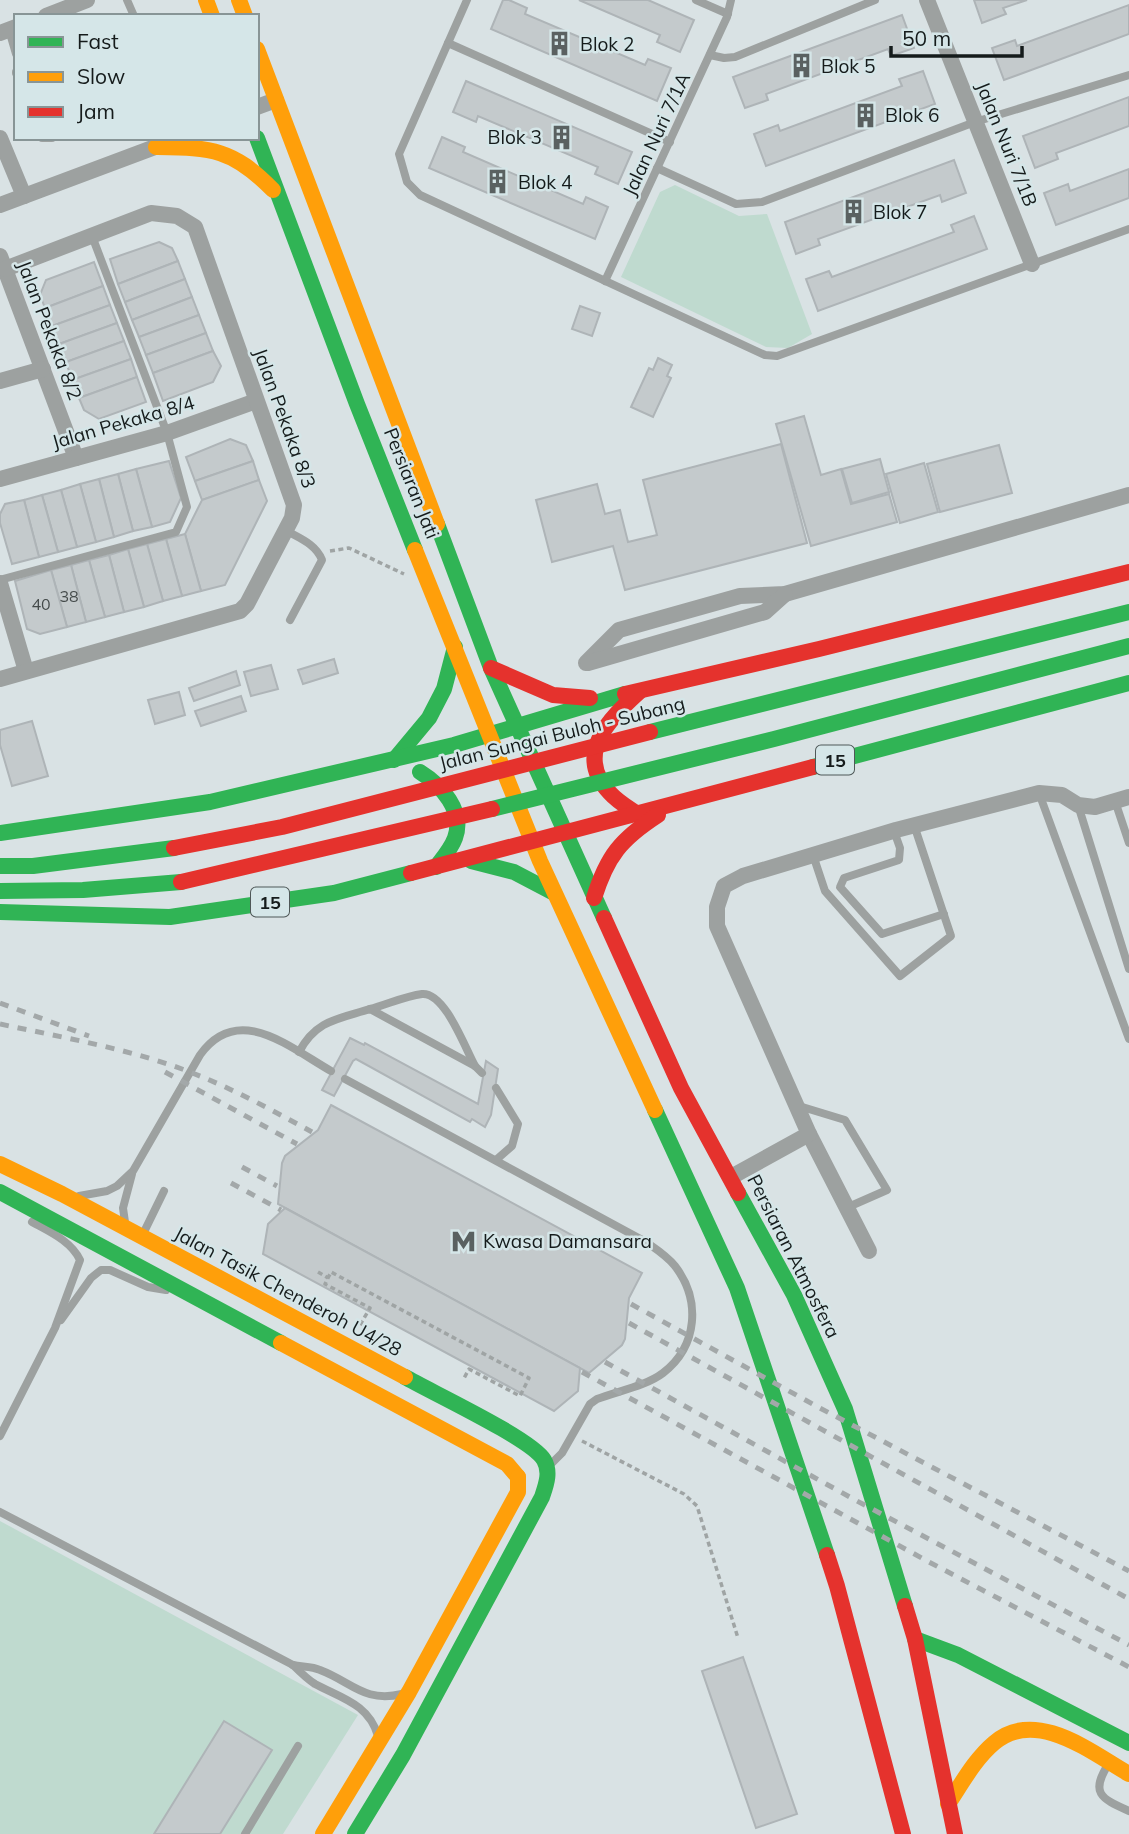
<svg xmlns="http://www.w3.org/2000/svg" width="1129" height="1834" viewBox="0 0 1129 1834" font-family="Mulish,sans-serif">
<rect width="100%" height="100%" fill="#d9e2e4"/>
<g fill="#bfdacf">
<path d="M675,185L739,216L767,214L812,334L788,348L766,347L621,277L660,192Z"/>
<path d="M0,1521L358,1715L283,1834H0Z"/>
</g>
<g fill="#c4cacc" stroke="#aeb4b7" stroke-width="2">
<path d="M503,0H509L527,8L525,14L645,65L648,59L671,68L657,101L491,29Z"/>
<path d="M579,0H648L694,20L680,52L657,42L660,35Z"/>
<path d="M974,0H1027L1003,8L1006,14L982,23Z"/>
<path d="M1129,5V34L1004,80L992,48L1015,40L1017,46Z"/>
<path d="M902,15L914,48L891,56L888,49L766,94L768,100L745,108L733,77Z"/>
<path d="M923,71L935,104L766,166L754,134L778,125L780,131L902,86L899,79Z"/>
<path d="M466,81L632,152L618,184L595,174L598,167L478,116L476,122L453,112Z"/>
<path d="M1129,97V126L1056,153L1058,159L1035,168L1023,136Z"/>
<path d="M442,137L465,147L463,152L583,204L586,197L608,207L595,239L429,168Z"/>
<path d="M954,160L966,193L942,202L940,195L818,239L820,245L796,254L785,222Z"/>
<path d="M1129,169V198L1056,225L1044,193L1068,184L1070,191Z"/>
<path d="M974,216L987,249L818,311L806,279L829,271L832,277L954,232L951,225Z"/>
<path d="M159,242L172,248L178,261L118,284L110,259Z"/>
<path d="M178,261L185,279L125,302L118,284Z"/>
<path d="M94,262L103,286L45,308L40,295L46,280Z"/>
<path d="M185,279L192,297L132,320L125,302Z"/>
<path d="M103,286L110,305L52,326L45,308Z"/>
<path d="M192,297L199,315L139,337L132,320Z"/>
<path d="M110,305L117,323L59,344L52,326Z"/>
<path d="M580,306L600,313L592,336L572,329Z"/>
<path d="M199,315L206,333L146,355L139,337Z"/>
<path d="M117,323L124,341L66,362L59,344Z"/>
<path d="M206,333L213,351L153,373L146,355Z"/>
<path d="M124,341L131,359L72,380L66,362Z"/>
<path d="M213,351L221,366L213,382L163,401L153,373Z"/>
<path d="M658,358L672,365L667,376L671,378L653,417L631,407L649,368L653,370Z"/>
<path d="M131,359L137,377L79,398L72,380Z"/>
<path d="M137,377L146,402L99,419L84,410L79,398Z"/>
<path d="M804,416L821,475L841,469L851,504L889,494L897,522L811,546L776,424Z"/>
<path d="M230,439L246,445L253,461L195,481L186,457Z"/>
<path d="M781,444L807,543L625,590L613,546L552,562L536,500L597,484L605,514L620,510L628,542L657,535L643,480Z"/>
<path d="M999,445L1012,493L940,512L927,464Z"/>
<path d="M880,459L889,492L852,503L842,469Z"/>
<path d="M169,461L181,498L170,522L152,527L136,469Z"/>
<path d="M253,461L259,480L202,500L195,481Z"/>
<path d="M924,463L938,512L900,523L886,474Z"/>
<path d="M136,469L152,527L133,531L118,474Z"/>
<path d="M118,474L133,531L114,537L99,479Z"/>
<path d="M99,479L114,537L96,542L80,484Z"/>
<path d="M259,480L267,501L225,585L201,591L185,534L202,500Z"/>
<path d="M80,484L96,542L77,547L61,490Z"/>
<path d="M61,490L77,547L58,552L42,495Z"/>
<path d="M42,495L58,552L39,557L24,500Z"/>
<path d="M24,500L39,557L12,564L0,523V514L5,504Z"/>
<path d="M185,534L201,591L182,596L166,539Z"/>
<path d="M166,539L182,596L163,601L147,544Z"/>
<path d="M147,544L163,601L144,607L128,549Z"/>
<path d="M128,549L144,607L124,612L109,555Z"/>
<path d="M109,555L124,612L105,617L89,560Z"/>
<path d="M89,560L105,617L86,622L71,565Z"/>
<path d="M71,565L86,622L67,627L51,570Z"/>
<path d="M51,570L67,627L40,634L27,629L15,581Z"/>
<path d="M334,659L338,673L303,684L298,670Z"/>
<path d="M271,665L278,689L251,696L244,672Z"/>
<path d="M236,671L240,685L194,701L189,688Z"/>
<path d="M179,692L185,715L155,724L148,700Z"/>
<path d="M241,696L246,711L201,726L195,711Z"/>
<path d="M32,721L48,776L12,786L0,745V730Z"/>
<path d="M350,1038L364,1045L365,1043L478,1104L486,1061L498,1069L491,1115L485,1127L472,1119L470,1122L356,1059L353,1061L334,1096L322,1090Z"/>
<path d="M331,1105L642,1273L629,1298L625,1339L622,1345L589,1373L278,1204L282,1163L285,1156L318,1130Z"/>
<path d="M285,1208L580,1368L578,1391L554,1411L263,1254L268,1224Z"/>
<path d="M743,1657L797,1814L756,1828L702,1671Z"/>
<path d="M224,1721L272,1750L220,1834H154Z"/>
</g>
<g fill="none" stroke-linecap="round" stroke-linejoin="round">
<g stroke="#9fa4a4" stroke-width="3.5" stroke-dasharray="5 3.5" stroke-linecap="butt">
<path d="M330,551L349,548L404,574"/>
<path d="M318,1272L328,1278"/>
<path d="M360,1325L370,1308L325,1284L331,1272L529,1378L520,1396L469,1369L463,1380"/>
<path d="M582,1441L684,1494L697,1506L738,1638"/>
</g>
<g stroke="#9da1a0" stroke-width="8">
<path d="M127,0L134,16"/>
<path d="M467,0L399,154L407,182L420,195L765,355L777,356L1129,229"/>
<path d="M696,0L728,14"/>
<path d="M9,30L16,54"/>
<path d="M448,43L670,142"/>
<path d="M710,55L724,58L735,57L875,0"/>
<path d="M16,72V73"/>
<path d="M42,138H52"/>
<path d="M657,168L736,204L762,202L975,122L1129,75"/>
<path d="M605,281L727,17L731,0"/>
<path d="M285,530C299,538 316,544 322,560L290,620"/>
<path d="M0,580L176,532L187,507L167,433L92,236"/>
<path d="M1039,793L1129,1039"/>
<path d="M1115,801L1129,843"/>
<path d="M1078,805L1129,969"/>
<path d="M894,831L900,848L899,860L844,878L840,887L882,934L944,914"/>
<path d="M813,855L825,891L900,976L951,936L914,825"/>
<path d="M370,1009C386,1005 405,996 422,994C445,992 465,1048 475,1066"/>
<path d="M299,1052C316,1020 338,1019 370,1009L475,1066L482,1073"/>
<path d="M345,1079L646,1242C656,1249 667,1256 675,1266C701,1300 698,1346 663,1373C646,1386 618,1391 597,1399L590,1404L562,1453L550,1465"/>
<path d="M799,1106L845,1120L887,1190L846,1208"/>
<path d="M496,1160L512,1146L518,1124L496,1088"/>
<path d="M79,1196L107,1191L117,1186L133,1171L200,1055C238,1002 289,1047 331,1071"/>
<path d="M125,1222L123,1208L132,1174"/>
<path d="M143,1234L164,1191"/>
<path d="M61,1320L91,1278L101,1270H110L148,1287L166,1290"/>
<path d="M0,1436L55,1328L80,1260C71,1241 50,1232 32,1222"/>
<path d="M0,1512L293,1665C300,1672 307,1679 315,1684C341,1698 369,1704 378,1736"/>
<path d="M293,1665C302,1667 312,1666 320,1670C352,1682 364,1703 402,1694"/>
<path d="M1109,1763C1090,1793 1100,1798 1129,1811"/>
<path d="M245,1834L298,1746"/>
</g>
<g stroke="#9da1a0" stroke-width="16">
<path d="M927,0L1032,264"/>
<path d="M46,16L87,0"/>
<path d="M0,33L16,27"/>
<path d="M257,107L276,100"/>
<path d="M0,138L24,196"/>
<path d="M0,205L163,144"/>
<path d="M0,256L76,458"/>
<path d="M0,381L43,369"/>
<path d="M0,479L167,433L256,401"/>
<path d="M0,583L26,671"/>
<path d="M586,663L619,630L740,596L785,594L1129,495"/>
<path d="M588,663L765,612L785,594"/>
<path d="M0,679L240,611L247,604L292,518L294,505L195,227L177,216L151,213L5,269"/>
<path d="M809,1134L869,1251"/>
<path d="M731,1177L809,1134L717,926V907L724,886L743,876L896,830L1039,793L1062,795L1078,805L1095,807L1129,797"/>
</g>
<g stroke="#30b455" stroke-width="16">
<path d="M257,138L357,404L415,550"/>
<path d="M437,524L491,668L604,918"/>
<path d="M394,760L429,718L444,689L455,647"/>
<path d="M813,767L1129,683"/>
<path d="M420,772C441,785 465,811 455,838C451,849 443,858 436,867"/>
<path d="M0,833L210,802L454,745L625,694"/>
<path d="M471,861L514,872L554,893"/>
<path d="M0,866H33L174,848"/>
<path d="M0,891L83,890L181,882"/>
<path d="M0,912L170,917L334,893L411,873"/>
<path d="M655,1110L737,1288L827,1555"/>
<path d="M0,1192L281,1343"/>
<path d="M738,1193L794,1295L845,1409L905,1606"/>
<path d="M915,1639L958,1655L1129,1743"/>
<path d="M355,1834L403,1755L542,1497C546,1485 551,1472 544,1460C532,1439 431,1392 405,1377"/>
</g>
<g stroke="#ff9f0a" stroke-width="16">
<path d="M206,0L212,16"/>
<path d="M239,0L245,16"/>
<path d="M257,49L437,524"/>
<path d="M156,147C212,148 232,148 273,190"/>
<path d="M415,550L540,861L655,1110"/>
<path d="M0,1164L62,1194L405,1377"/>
<path d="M281,1343L507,1464L518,1477"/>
<path d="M948,1804C962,1783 975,1759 994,1743C1036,1707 1092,1753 1129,1774"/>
<path d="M323,1834L409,1692L518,1492V1477"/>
</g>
<g stroke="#e5322d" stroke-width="16">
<path d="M491,668L553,695L590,698"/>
<path d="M625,694L819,649L1129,572"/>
<path d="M636,813C627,807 617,801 610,793C573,754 610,718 639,692"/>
<path d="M411,873L813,767"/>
<path d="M594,898C607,856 621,839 658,815"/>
<path d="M604,918L681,1088L738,1193"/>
<path d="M827,1555L837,1586L903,1834"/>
<path d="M905,1606L915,1639L955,1834"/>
</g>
<g stroke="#a3a8a9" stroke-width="5" stroke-dasharray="9 9" stroke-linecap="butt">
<path d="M0,1003L89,1036"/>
<path d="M0,1024C61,1037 124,1048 182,1069C228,1086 270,1109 312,1132"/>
<path d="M165,1072L297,1144"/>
<path d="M242,1167L277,1186"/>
<path d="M231,1183L281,1210"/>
<path d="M631,1304L818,1407L1129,1571"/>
<path d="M629,1323L1129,1599"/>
<path d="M605,1362L857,1501L1129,1645"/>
<path d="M582,1372L929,1562L1129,1667"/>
</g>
<g stroke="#30b455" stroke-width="16">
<path d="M650,732L1129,612"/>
<path d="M492,809L774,739L1129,646"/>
</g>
<g stroke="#e5322d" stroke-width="16">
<path d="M174,848L282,827L650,732"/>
<path d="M181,882L492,809"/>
</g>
</g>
<defs>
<symbol id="building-bare" viewBox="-9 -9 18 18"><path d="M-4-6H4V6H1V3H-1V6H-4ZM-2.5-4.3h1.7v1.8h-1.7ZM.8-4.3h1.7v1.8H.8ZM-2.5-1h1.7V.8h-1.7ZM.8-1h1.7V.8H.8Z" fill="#5a6161" stroke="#d5e6e8" stroke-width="2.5" paint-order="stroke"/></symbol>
<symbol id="metro-bare" viewBox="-9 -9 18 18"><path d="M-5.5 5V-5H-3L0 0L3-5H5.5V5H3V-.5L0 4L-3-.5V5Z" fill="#5a6161" stroke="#d5e6e8" stroke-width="2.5" paint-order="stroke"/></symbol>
</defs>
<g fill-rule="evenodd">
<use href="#building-bare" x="542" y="26" width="35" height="35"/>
<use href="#building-bare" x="784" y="48" width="35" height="35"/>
<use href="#building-bare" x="848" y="98" width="35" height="35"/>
<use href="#building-bare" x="544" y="120" width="35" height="35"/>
<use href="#building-bare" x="480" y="164" width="35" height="35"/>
<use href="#building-bare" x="836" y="194" width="35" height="35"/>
<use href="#metro-bare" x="446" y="1224" width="35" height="35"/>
</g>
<g text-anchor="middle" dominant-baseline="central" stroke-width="5" stroke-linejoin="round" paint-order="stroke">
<g font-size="16" fill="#444a4a">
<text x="69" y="596">38</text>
<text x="41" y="604">40</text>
</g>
<g fill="#d5e6e8" stroke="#4f5858" stroke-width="2">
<rect x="816" y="745.5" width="38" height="29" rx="5"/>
<rect x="251" y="887.5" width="38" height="29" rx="5"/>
</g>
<g font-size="18" font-weight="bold" fill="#151b1b">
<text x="835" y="760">15</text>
<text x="270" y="902">15</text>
</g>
<g font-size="19" fill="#151b1b" stroke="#d5e6e8" text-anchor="start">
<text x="580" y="44">Blok 2</text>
<text x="821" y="66">Blok 5</text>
<text x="885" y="115">Blok 6</text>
<text x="542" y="137" text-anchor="end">Blok 3</text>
<text x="518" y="182">Blok 4</text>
<text x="873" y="212">Blok 7</text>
<text x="483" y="1241">Kwasa Damansara</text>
</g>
<g font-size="19" fill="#151b1b" stroke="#d5e6e8">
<text transform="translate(656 134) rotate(-65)">Jalan Nuri 7/1A</text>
<text transform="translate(1007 144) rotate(68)">Jalan Nuri 7/1B</text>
<text transform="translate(50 330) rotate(69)">Jalan Pekaka 8/2</text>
<text transform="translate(285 418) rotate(70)">Jalan Pekaka 8/3</text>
<text transform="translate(123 422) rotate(-16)">Jalan Pekaka 8/4</text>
<text transform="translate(412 483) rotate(68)">Persiaran Jati</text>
<text transform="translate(562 733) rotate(-14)">Jalan Sungai Buloh - Subang</text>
<text transform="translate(794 1256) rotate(63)">Persiaran Atmosfera</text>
<text transform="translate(288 1291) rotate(28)">Jalan Tasik Chenderoh U4/28</text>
</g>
</g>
<rect x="14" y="14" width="245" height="126" fill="#d5e6e8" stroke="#889596" stroke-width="2"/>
<rect x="28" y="37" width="35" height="10" fill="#30b455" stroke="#889596" stroke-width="2"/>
<text x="77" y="49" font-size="21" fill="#151b1b">Fast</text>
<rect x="28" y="72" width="35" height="10" fill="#ff9f0a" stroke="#889596" stroke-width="2"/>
<text x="77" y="84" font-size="21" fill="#151b1b">Slow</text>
<rect x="28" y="107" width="35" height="10" fill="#e5322d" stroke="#889596" stroke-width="2"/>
<text x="77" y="119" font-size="21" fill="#151b1b">Jam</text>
<path d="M891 46v10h131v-10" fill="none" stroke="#151b1b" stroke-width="3.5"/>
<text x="902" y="46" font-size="21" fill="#151b1b" stroke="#d5e6e8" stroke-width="5" paint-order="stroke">50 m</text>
</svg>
